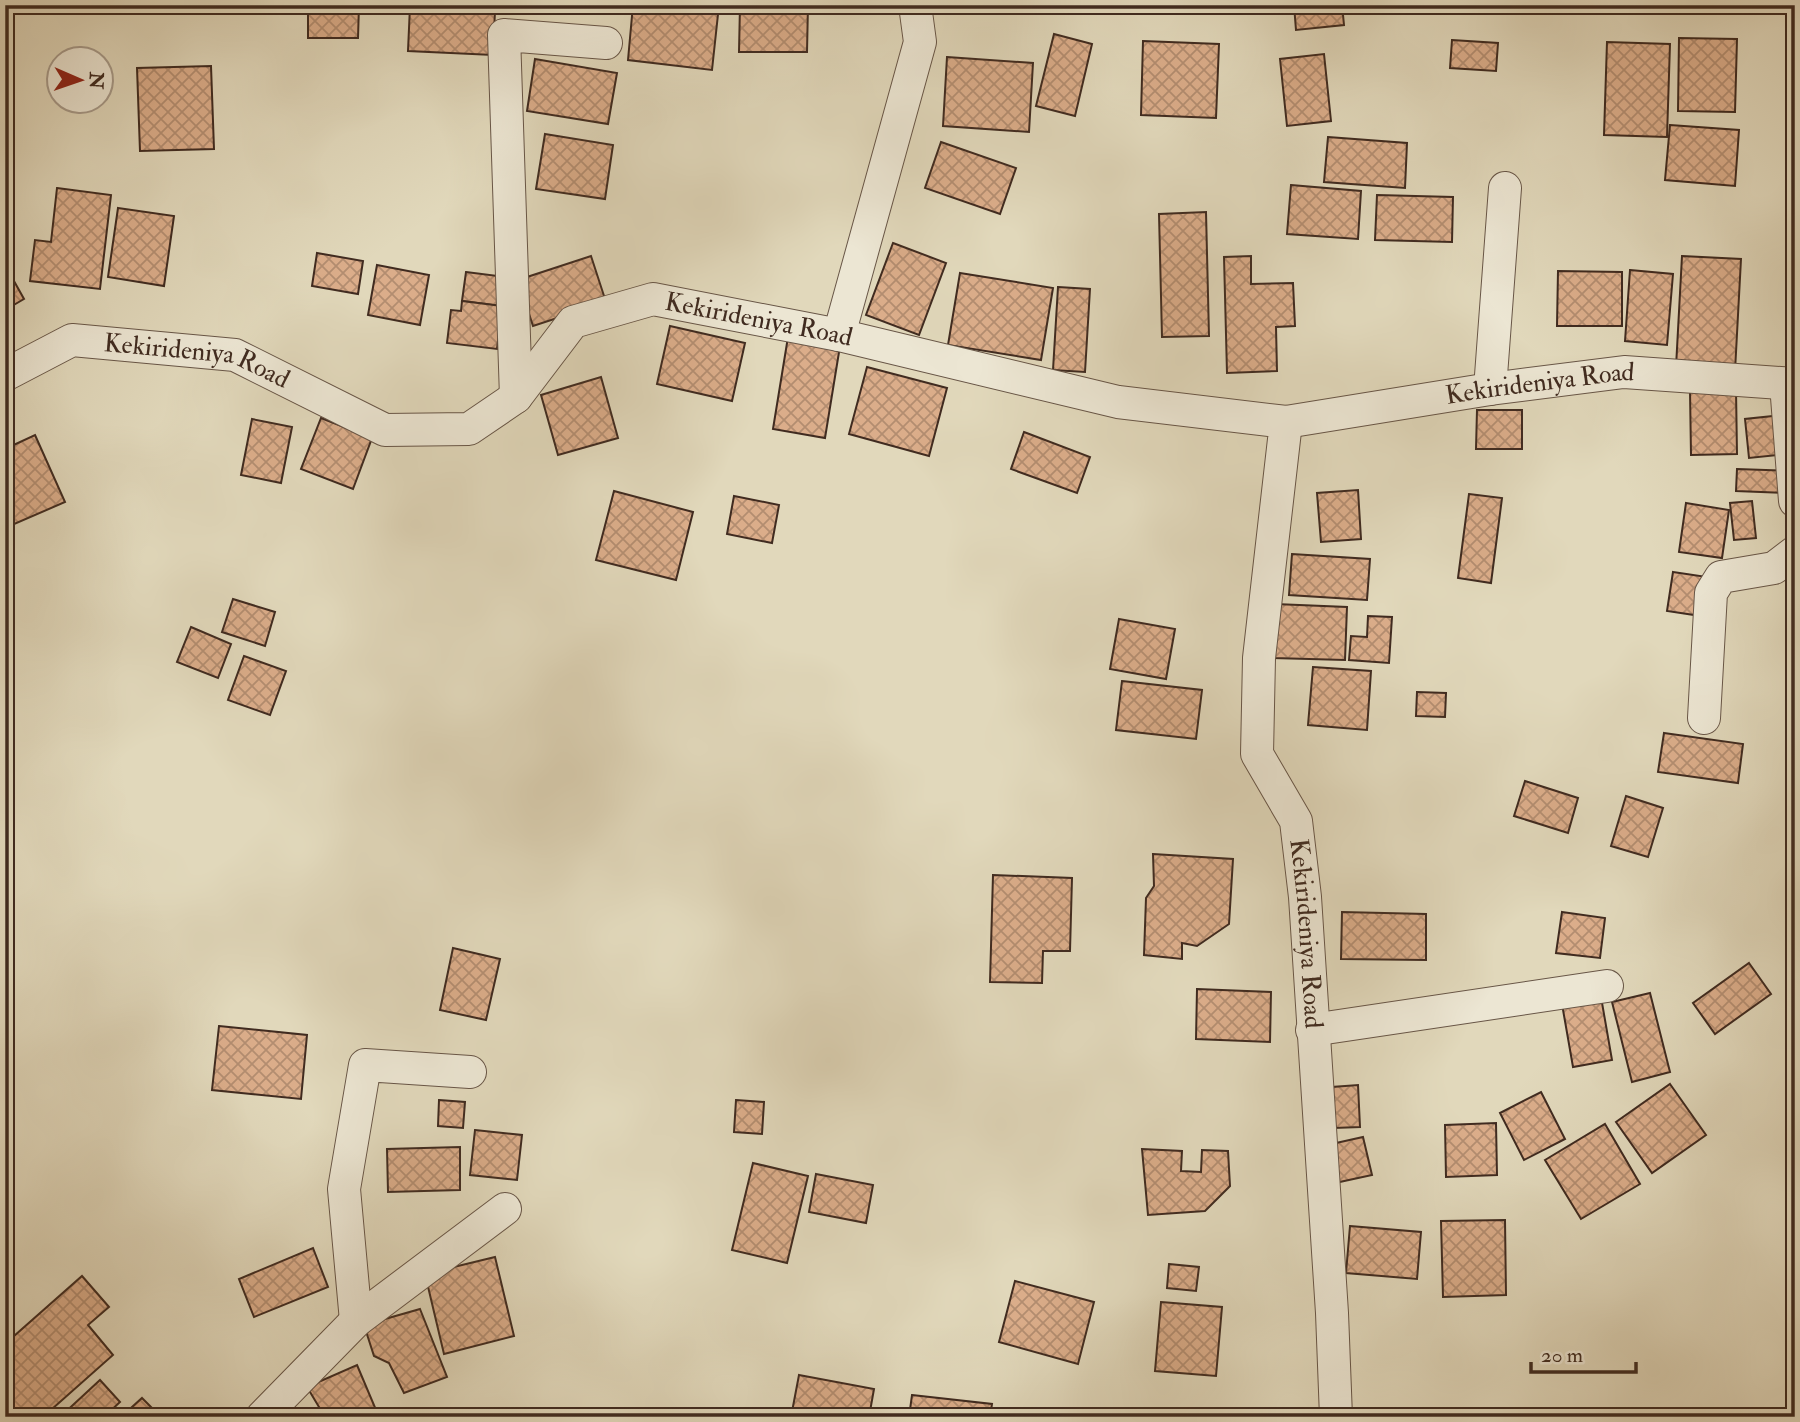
<svg xmlns="http://www.w3.org/2000/svg" width="1800" height="1422" viewBox="0 0 1800 1422" font-family="'IM FELL Double Pica',serif">
<defs>
<pattern id="building-cross-hatch" width="8" height="8" patternUnits="userSpaceOnUse" patternTransform="scale(1.75)"><rect width="8" height="8" fill="#dbad8a"/><path d="M0 0l8 8M0 8l8-8" fill="none" stroke="#b38d70"/></pattern>
</defs>
<rect width="100%" height="100%" fill="#e1d8bb"/>
<filter id="stains"><feTurbulence type="fractalNoise" baseFrequency=".00286" numOctaves="4"/><feColorMatrix values="0 0 0 0 .2 0 0 0 0 .09 0 0 0 0 .02 0 0 0 .5 -.17"/></filter>
<radialGradient id="worn" r=".72"><stop offset=".6" stop-color="#630" stop-opacity="0"/><stop offset="1" stop-color="#630" stop-opacity=".3"/></radialGradient>
<g fill="url(#building-cross-hatch)" stroke="#402b20" stroke-width="2">
<path d="M308,5H359L358,38H308Z"/>
<path d="M633,5H719L712,70L628,60Z"/>
<path d="M740,5H808L807,52H739Z"/>
<path d="M1294,5H1342L1344,25L1296,30Z"/>
<path d="M410,6L495,11L493,55L408,51Z"/>
<path d="M1054,34L1092,44L1075,116L1036,106Z"/>
<path d="M1679,38L1737,39L1735,112L1678,111Z"/>
<path d="M1452,40L1498,43L1496,71L1450,68Z"/>
<path d="M1143,41L1219,44L1216,118L1141,115Z"/>
<path d="M1607,42L1670,44L1667,137L1604,135Z"/>
<path d="M1324,54L1331,121L1287,126L1280,59Z"/>
<path d="M947,57L1033,63L1029,132L943,126Z"/>
<path d="M535,59L617,73L608,124L527,111Z"/>
<path d="M211,66L214,149L140,151L137,68Z"/>
<path d="M1670,125L1739,130L1735,186L1665,180Z"/>
<path d="M545,134L613,145L605,199L536,189Z"/>
<path d="M1328,137L1407,143L1405,188L1324,182Z"/>
<path d="M941,142L1016,168L1000,214L925,188Z"/>
<path d="M1291,185L1361,191L1358,239L1287,234Z"/>
<path d="M57,188L111,195L100,289L30,281L35,240L51,242Z"/>
<path d="M1377,195L1453,197L1452,242L1375,240Z"/>
<path d="M118,208L174,216L164,286L108,277Z"/>
<path d="M1206,212L1209,336L1162,337L1159,214Z"/>
<path d="M893,243L946,263L919,335L866,315Z"/>
<path d="M317,253L363,261L358,294L312,286Z"/>
<path d="M591,256L606,302L533,326L518,280Z"/>
<path d="M1251,256V284L1293,283L1295,326L1276,327L1277,371L1227,373L1224,257Z"/>
<path d="M1682,256L1741,259L1735,371L1676,367Z"/>
<path d="M5,265L24,299L5,310Z"/>
<path d="M377,265L429,275L420,325L368,315Z"/>
<path d="M1630,270L1673,274L1667,345L1625,341Z"/>
<path d="M1558,271L1622,272V326H1557Z"/>
<path d="M466,272L506,277L502,306L462,301Z"/>
<path d="M960,273L1053,288L1041,360L948,345Z"/>
<path d="M1058,287L1090,289L1085,372L1053,370Z"/>
<path d="M462,301L502,306L497,349L447,343L451,310L461,311Z"/>
<path d="M670,326L745,343L732,401L657,384Z"/>
<path d="M788,337L840,346L825,438L773,429Z"/>
<path d="M867,367L947,388L929,456L849,434Z"/>
<path d="M601,377L618,438L558,455L541,395Z"/>
<path d="M1736,390L1737,454L1691,455L1690,391Z"/>
<path d="M1477,410H1522V449H1476Z"/>
<path d="M1783,415L1787,454L1749,458L1745,419Z"/>
<path d="M321,418L372,438L353,489L301,469Z"/>
<path d="M252,419L292,427L281,483L241,475Z"/>
<path d="M1024,432L1090,457L1077,493L1011,469Z"/>
<path d="M35,435L65,502L5,528V449Z"/>
<path d="M1737,469L1790,471L1789,493L1736,491Z"/>
<path d="M1358,490L1361,539L1321,542L1317,493Z"/>
<path d="M614,491L693,512L676,580L596,560Z"/>
<path d="M1469,494L1502,498L1491,583L1458,578Z"/>
<path d="M734,496L779,505L772,543L727,534Z"/>
<path d="M1752,501L1756,538L1734,540L1730,503Z"/>
<path d="M1686,503L1729,510L1722,558L1679,552Z"/>
<path d="M1292,554L1370,559L1367,600L1289,595Z"/>
<path d="M1673,572L1707,577L1701,616L1667,611Z"/>
<path d="M233,599L275,612L265,646L222,632Z"/>
<path d="M1275,604L1347,607L1345,660L1273,658Z"/>
<path d="M1368,616L1392,617L1389,663L1349,660L1351,636L1367,637Z"/>
<path d="M1119,619L1175,629L1166,679L1110,669Z"/>
<path d="M191,627L231,644L218,678L177,662Z"/>
<path d="M244,656L286,671L270,715L228,700Z"/>
<path d="M1313,667L1371,671L1367,730L1308,725Z"/>
<path d="M1122,681L1202,690L1196,739L1116,730Z"/>
<path d="M1417,692L1446,693L1445,717L1416,716Z"/>
<path d="M1664,733L1743,744L1738,783L1658,772Z"/>
<path d="M1525,781L1578,798L1568,833L1514,816Z"/>
<path d="M1626,796L1663,808L1648,857L1611,846Z"/>
<path d="M1153,854L1233,859L1229,924L1197,946L1182,943V959L1144,955L1146,898L1154,886Z"/>
<path d="M993,875L1072,878L1070,951H1043L1042,983L990,982Z"/>
<path d="M1342,912L1426,914V960L1341,959Z"/>
<path d="M1562,912L1605,918L1600,958L1556,953Z"/>
<path d="M453,948L500,959L486,1020L440,1010Z"/>
<path d="M1749,963L1771,994L1715,1034L1693,1003Z"/>
<path d="M1197,989L1271,992L1270,1042L1196,1039Z"/>
<path d="M1650,993L1670,1072L1632,1082L1612,1002Z"/>
<path d="M1601,997L1612,1060L1573,1067L1562,1004Z"/>
<path d="M219,1026L307,1035L301,1099L212,1090Z"/>
<path d="M1670,1084L1706,1135L1652,1173L1616,1122Z"/>
<path d="M1358,1085L1360,1127L1334,1128L1332,1087Z"/>
<path d="M1541,1092L1565,1139L1524,1160L1500,1113Z"/>
<path d="M439,1100L465,1102L463,1128L438,1126Z"/>
<path d="M736,1100L764,1102L762,1134L734,1132Z"/>
<path d="M1496,1123L1497,1175L1446,1177L1445,1125Z"/>
<path d="M1605,1124L1640,1184L1581,1219L1545,1160Z"/>
<path d="M475,1130L522,1135L517,1180L470,1175Z"/>
<path d="M1363,1137L1372,1175L1335,1183L1327,1145Z"/>
<path d="M460,1147V1190L388,1192L387,1149Z"/>
<path d="M1142,1149L1182,1151L1181,1171L1201,1172L1202,1150L1228,1151L1230,1186L1205,1211L1148,1215Z"/>
<path d="M753,1163L808,1176L787,1263L732,1250Z"/>
<path d="M816,1174L873,1185L866,1223L809,1212Z"/>
<path d="M1505,1220L1506,1295L1443,1297L1441,1221Z"/>
<path d="M1350,1226L1421,1232L1417,1279L1346,1273Z"/>
<path d="M313,1248L328,1287L254,1317L239,1279Z"/>
<path d="M495,1257L514,1336L444,1354L425,1274Z"/>
<path d="M1169,1264L1199,1267L1196,1291L1167,1288Z"/>
<path d="M82,1276L109,1307L88,1325L113,1355L43,1417H8L5,1413V1344Z"/>
<path d="M1015,1281L1094,1302L1078,1364L999,1342Z"/>
<path d="M1161,1302L1222,1307L1216,1376L1155,1371Z"/>
<path d="M420,1309L447,1377L404,1393L389,1363L374,1356L364,1325Z"/>
<path d="M357,1365L379,1417H325L307,1387Z"/>
<path d="M799,1375L874,1389L869,1417H791Z"/>
<path d="M100,1380L120,1402L104,1417H60Z"/>
<path d="M912,1395L992,1404L990,1417H909Z"/>
<path d="M142,1398L161,1417H121Z"/>
</g>
<g fill="none" stroke-linecap="round" stroke-linejoin="round">
<defs>
<g id="minor">
<path d="M839,335L920,42L915,5"/>
<path id="s1" d="M5,375L72,340L235,355L385,430L469,429L516,397L573,322L653,299L839,335L1118,402L1286,422L1259,658L1257,754L1296,821L1305,897L1332,1313L1336,1417"/>
<path d="M1786,384L1795,501"/>
<path d="M1490,389L1505,188"/>
<path d="M516,397L504,35L606,43"/>
<path id="s2" d="M1286,422L1490,389L1624,372L1795,384"/>
<path d="M1704,718L1711,593L1721,577L1774,568L1795,552"/>
<path d="M1312,1030L1607,986"/>
<path d="M356,1321L344,1189L365,1065L470,1072"/>
<path d="M262,1417L356,1321L505,1209"/>
</g>
</defs>
<use href="#minor" stroke="#685647" stroke-width="34"/>
<use href="#minor" stroke="#ece6d3" stroke-width="32"/>
</g>
<g text-anchor="middle" dominant-baseline="central" stroke-width="5" stroke-linejoin="round" paint-order="stroke">
<g font-size="26" fill="#402b20" stroke="#ece6d3">
<text stroke="none"><textPath href="#s1" startOffset="833">Kekirideniya Road</textPath></text>
<text stroke="none"><textPath href="#s1" startOffset="203">Kekirideniya Road</textPath></text>
<text stroke="none"><textPath href="#s2" startOffset="257">Kekirideniya Road</textPath></text>
<text stroke="none"><textPath href="#s1" startOffset="1895">Kekirideniya Road</textPath></text>
</g>
</g>
<rect width="1800" height="1422" fill="none" stroke="#e1d8bb" stroke-width="28"/>
<rect x="7" y="7" width="1786" height="1408" fill="none" stroke="#402b20" stroke-width="3.5"/>
<rect x="14" y="14" width="1772" height="1394" fill="none" stroke="#402b20" stroke-width="2"/>
<g transform="translate(80 80) rotate(92)"><circle r="33" fill="#ece6d3" stroke="#a79b8b" stroke-width="2"/>
<path d="M0-5L12 26L0 18L-12 26Z" fill="#8f2418"/>
<text y="-10" font-size="19" font-weight="bold" text-anchor="middle" fill="#402b20">N</text>
</g>
<path d="M1531 1362v10h105v-10" fill="none" stroke="#402b20" stroke-width="3.5"/>
<text x="1541" y="1362" font-size="21" fill="#402b20" stroke="#ece6d3" stroke-width="5" paint-order="stroke">20 m</text>
<rect width="100%" height="100%" filter="url(#stains)"/>
<rect width="100%" height="100%" fill="url(#worn)"/>
</svg>
